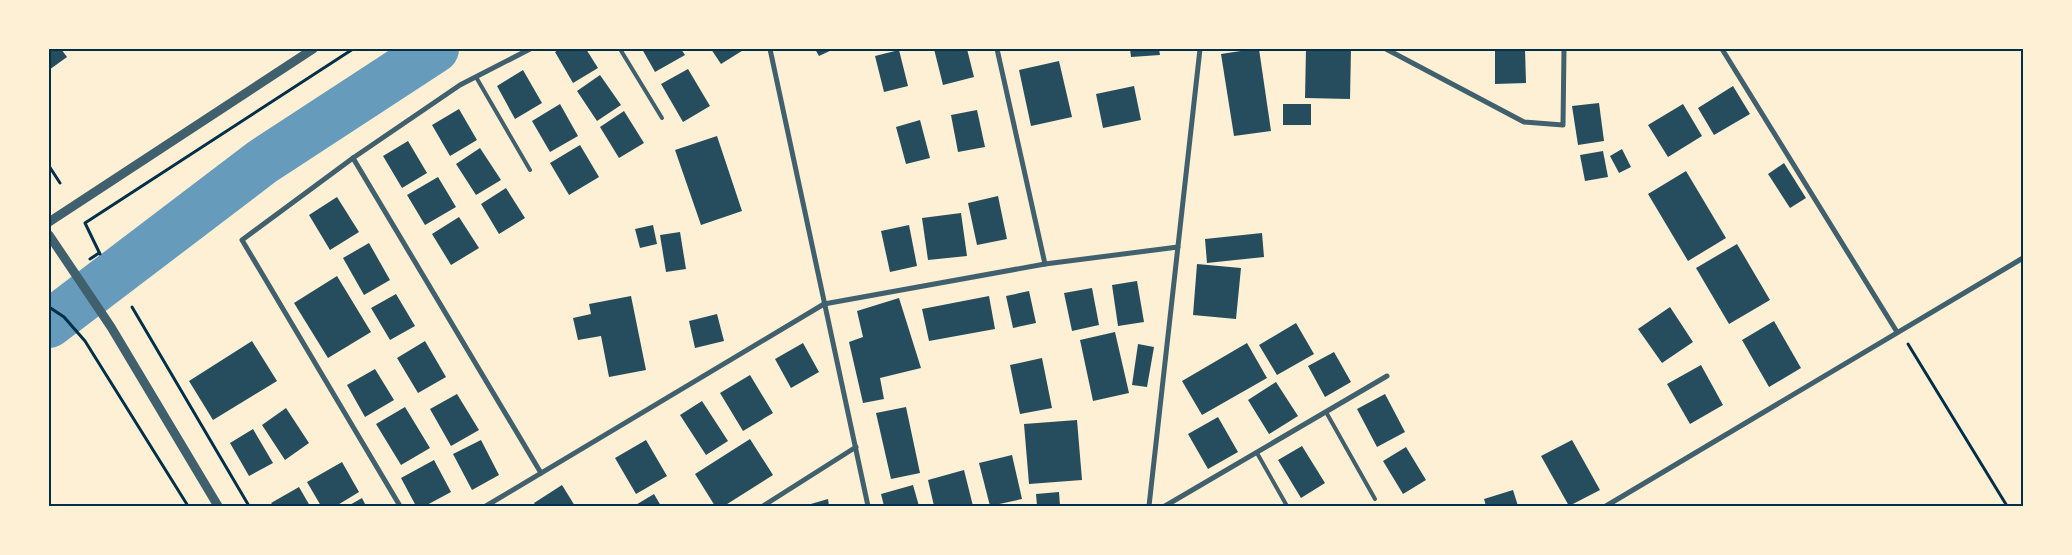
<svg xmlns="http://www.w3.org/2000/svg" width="2072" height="555" viewBox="0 0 2072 555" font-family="'Fira Sans',sans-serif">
<rect width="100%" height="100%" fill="#fdf0d5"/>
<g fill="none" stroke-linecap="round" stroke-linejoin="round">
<path stroke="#669bbc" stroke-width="48" d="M49,324L262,162L435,49"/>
</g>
<g fill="#264d5e">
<path d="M49,49H61L67,57L49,70Z"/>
<path d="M560,49H586L598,68L573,83L555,52Z"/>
<path d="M642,49H681L685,55L655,72Z"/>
<path d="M711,49H745L721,64Z"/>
<path d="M815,49H834L819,56Z"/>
<path d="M934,49H967L974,77L943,85Z"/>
<path d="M1130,49H1159L1160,55L1131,57Z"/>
<path d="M1254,49H1259L1271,131L1234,136L1221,54Z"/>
<path d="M1306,49H1351L1350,99L1305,98Z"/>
<path d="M1495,49H1525L1526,83L1495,84Z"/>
<path d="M899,50L908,86L884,92L875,56Z"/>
<path d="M1059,61L1072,117L1031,126L1019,70Z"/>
<path d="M688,69L710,106L683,122L661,84Z"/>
<path d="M523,70L542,103L515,119L497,86Z"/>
<path d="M600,75L621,105L597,121L577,91Z"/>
<path d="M1134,86L1141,120L1103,128L1096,94Z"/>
<path d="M1733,86L1750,114L1714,135L1698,108Z"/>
<path d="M1599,103L1604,141L1578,145L1572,106Z"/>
<path d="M560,104L578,136L550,152L532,121Z"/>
<rect x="1283" y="104" width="28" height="21"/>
<path d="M1683,104L1702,136L1668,157L1648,125Z"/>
<path d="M459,109L477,140L450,156L432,125Z"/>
<path d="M977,110L985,147L958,152L951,115Z"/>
<path d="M624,111L644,143L619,158L600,127Z"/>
<path d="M920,120L930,158L906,164L896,127Z"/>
<path d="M717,136L742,211L701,225L675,150Z"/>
<path d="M408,141L427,173L402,188L383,156Z"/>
<path d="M580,145L599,177L569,195L550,163Z"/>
<path d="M480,148L501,180L476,195L456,164Z"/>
<path d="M1622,149L1631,167L1619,173L1610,156Z"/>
<path d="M1603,151L1608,177L1585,181L1580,155Z"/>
<path d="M1784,163L1806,198L1790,208L1768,174Z"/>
<path d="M1686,171L1726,238L1688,261L1648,194Z"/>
<path d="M438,177L456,207L425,225L407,195Z"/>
<path d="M506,188L525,218L499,234L481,204Z"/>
<path d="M998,196L1007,239L977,245L968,203Z"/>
<path d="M337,197L359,232L330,250L309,215Z"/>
<path d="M961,213L967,256L928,260L922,218Z"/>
<path d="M459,217L479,248L451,265L432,234Z"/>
<path d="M653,225L657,244L640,248L635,229Z"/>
<path d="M909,225L917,266L890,272L881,231Z"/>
<path d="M680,232L686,269L666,272L660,235Z"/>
<path d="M1262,233L1264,257L1207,263L1205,239Z"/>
<path d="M369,243L390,280L364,295L343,258Z"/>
<path d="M1737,244L1770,300L1729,324L1696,268Z"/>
<path d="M1197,264L1241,268L1236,319L1193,315Z"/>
<path d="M337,276L371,332L328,358L294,303Z"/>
<path d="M1137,281L1144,322L1118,326L1112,285Z"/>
<path d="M1092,288L1099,325L1072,331L1064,293Z"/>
<path d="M1029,291L1036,323L1013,328L1006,296Z"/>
<path d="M396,294L415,326L390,340L371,308Z"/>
<path d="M631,296L646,370L609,377L601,336L578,340L573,318L591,314L589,304Z"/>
<path d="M989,296L995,329L929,341L922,309Z"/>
<path d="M899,298L921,368L880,378L884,399L863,403L849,342L863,337L857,311Z"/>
<path d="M1670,307L1693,342L1662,363L1638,329Z"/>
<path d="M717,314L724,341L695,348L689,321Z"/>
<path d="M1774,321L1801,368L1769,387L1742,340Z"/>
<path d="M1296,323L1314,354L1277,375L1259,345Z"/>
<path d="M1115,332L1129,393L1093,401L1080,340Z"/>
<path d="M252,341L277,381L213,420L189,381Z"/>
<path d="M425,341L446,377L418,393L397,358Z"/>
<path d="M803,343L819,372L791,388L775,359Z"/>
<path d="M1247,343L1267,378L1202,415L1182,381Z"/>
<path d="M1138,344L1154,347L1147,387L1132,385Z"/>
<path d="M1334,352L1351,382L1325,397L1308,366Z"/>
<path d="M1042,358L1052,408L1020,414L1010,365Z"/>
<path d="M1701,365L1723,405L1690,424L1667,384Z"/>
<path d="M375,369L394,400L365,417L347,385Z"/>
<path d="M750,375L773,413L743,431L720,393Z"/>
<path d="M1276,382L1298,416L1269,434L1248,400Z"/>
<path d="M457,394L479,430L451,446L430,409Z"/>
<path d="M1385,394L1405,432L1377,447L1357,409Z"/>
<path d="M702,401L728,441L706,455L680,415Z"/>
<path d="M405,407L430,448L401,465L376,424Z"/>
<path d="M906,407L920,473L891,479L876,413Z"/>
<path d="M286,408L309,443L285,460L262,425Z"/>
<path d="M1218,417L1238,452L1208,469L1188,434Z"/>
<path d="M1077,420L1082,480L1029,484L1024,424Z"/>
<path d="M253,429L273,463L249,476L230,443Z"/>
<path d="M750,439L773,475L724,506H715L695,474Z"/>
<path d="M481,440L499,475L472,490L453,454Z"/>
<path d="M646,440L667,476L636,494L615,458Z"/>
<path d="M1572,440L1600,490L1569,506L1541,456Z"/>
<path d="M1302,446L1325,483L1301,498L1278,460Z"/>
<path d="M1406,447L1426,480L1403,494L1383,461Z"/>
<path d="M1012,455L1022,499L990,506L979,463Z"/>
<path d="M434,460L451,492L425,506H416L401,478Z"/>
<path d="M342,462L359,492L336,506H321L307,482Z"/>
<path d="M964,470L973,506H934L928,480Z"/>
<path d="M562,485L575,506H536L534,503Z"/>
<path d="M913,485L919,506H884L881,494Z"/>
<path d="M299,487L310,506H274L271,503Z"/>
<path d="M1513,490L1518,506H1486L1484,499Z"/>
<path d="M1059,492L1060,506H1037L1036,494Z"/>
<path d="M654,494L661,506H634Z"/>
<path d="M362,498L366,506H348Z"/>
<path d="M828,499L829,506H804Z"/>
</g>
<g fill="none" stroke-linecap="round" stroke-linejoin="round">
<g stroke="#003049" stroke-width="3">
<path d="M49,166L60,183"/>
<path d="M100,254L85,223L353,49"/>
<path d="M90,259L99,253"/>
<path d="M49,307L64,317L85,341L188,506"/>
<path d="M132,307L249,506"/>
<path d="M1908,344L2007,506"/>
</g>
<g stroke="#3f606c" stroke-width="4">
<path d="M620,49L662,118"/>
<path d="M476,77L530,170"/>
<path d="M1326,412L1375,499"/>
<path d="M1257,453L1287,506"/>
</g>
<g stroke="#3f606c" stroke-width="5">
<path d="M770,49L868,506"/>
<path d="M997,49L1045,264"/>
<path d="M1386,49L1524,122L1563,125L1564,49"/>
<path d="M1722,49L1897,332"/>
<path d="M353,158L541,473"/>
<path d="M400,506L242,240L353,158L460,85L530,49"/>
<path d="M486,506L824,304L1045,264L1178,247"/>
<path d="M763,506L856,447"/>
<path d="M1149,506L1200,49"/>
<path d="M1165,506L1387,376"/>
<path d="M1606,506L2023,258"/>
</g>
<g stroke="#3f606c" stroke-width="9">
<path d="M49,222L313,49"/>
<path d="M49,235L111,327L218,506"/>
</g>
</g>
<rect width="2072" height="555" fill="none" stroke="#fdf0d5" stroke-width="100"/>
<rect x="50" y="50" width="1972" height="455" fill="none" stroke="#003049" stroke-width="2"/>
</svg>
